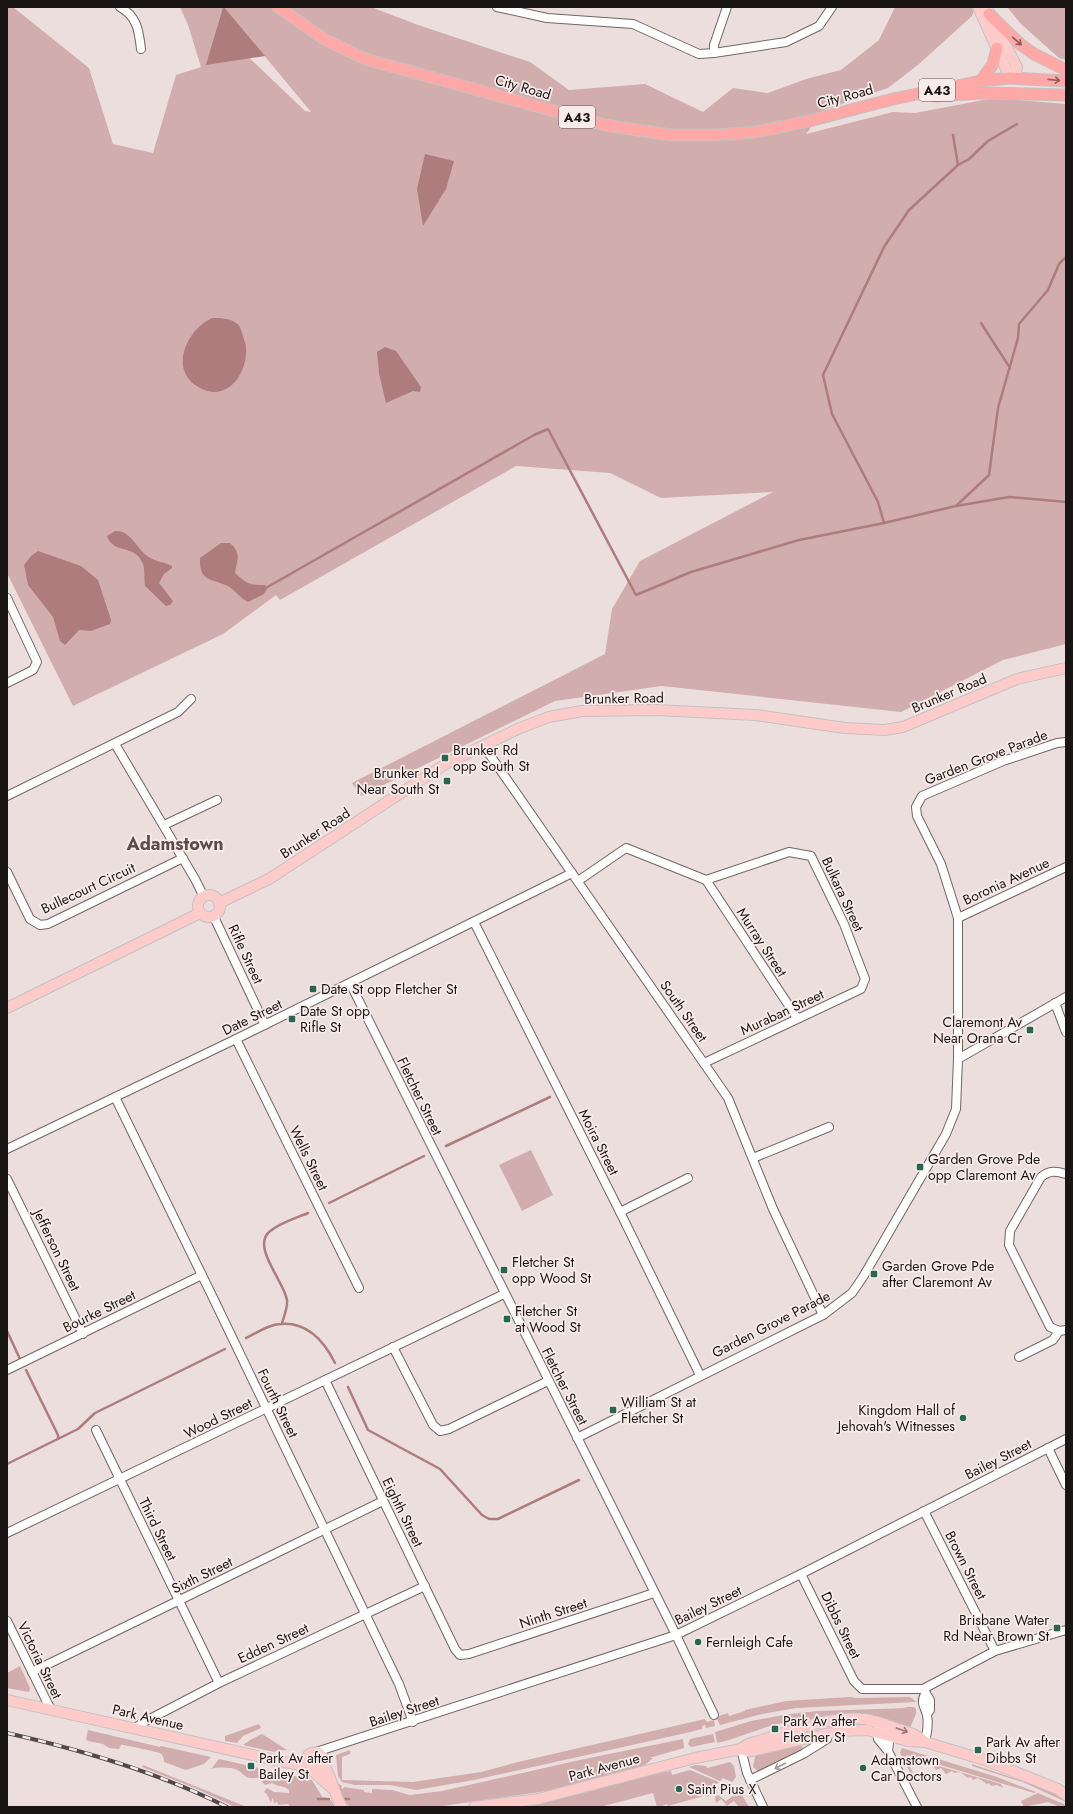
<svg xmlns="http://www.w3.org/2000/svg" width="1073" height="1814" viewBox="0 0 1073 1814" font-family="Jost,sans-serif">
<rect width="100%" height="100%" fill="#eddede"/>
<g fill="#d2adad">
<path d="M7,7H13L89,68L113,144L153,153L176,75L201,67L188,25L180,7H223L217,27L305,111L311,112L224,7H371L418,25L530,62L569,90L645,84L703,112L733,88L768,93L806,79L841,70L879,40L895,7H975L972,16L919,64L888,88L824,110L806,134L893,112L915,113L994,98L1066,104V644L1003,660L901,712L662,686L555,701L361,796L352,783L605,654L612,609L640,561L773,492L661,498L610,473L516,466L280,600L276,595L223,634L73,706L7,573Z"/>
<path d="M1007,7H1066V60L1059,58L1021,24Z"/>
<path d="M531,1150L553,1195L522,1211L499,1165Z"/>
<path d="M20,1666L30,1688L29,1692L7,1688V1673Z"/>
<path d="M850,1697L857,1698L910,1697L914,1700L916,1702L796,1708L762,1714L720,1725L716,1717L728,1713L729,1716L745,1711V1710L786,1701Z"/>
<path d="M904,1707H914L916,1709V1714L910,1728L897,1724L783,1723C761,1727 740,1738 717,1743L715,1732L751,1721L789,1714L818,1711L907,1708Z"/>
<path d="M705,1719L707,1722L714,1720L715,1726L706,1728L705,1725L702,1726V1729L686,1733L474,1780L416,1790L390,1785H355L342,1782L338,1776L336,1755L350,1750V1754L342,1757V1780L413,1782L481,1772L518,1762Z"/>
<path d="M259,1724L261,1728L243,1736L237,1743L225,1741V1736Z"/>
<path d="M88,1730L160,1747L161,1746L211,1757L204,1764L186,1770L164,1762C164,1758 163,1755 160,1753C157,1752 124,1744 121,1745L119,1749L109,1748L103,1744L88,1741L86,1739Z"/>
<path d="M262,1734L287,1750H290C285,1751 279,1749 274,1752L243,1745L250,1740Z"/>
<path d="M713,1734L715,1742L691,1747L688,1744L690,1739Z"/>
<path d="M683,1739L684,1748L649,1758H653L645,1765L547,1791L436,1807H350L344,1801L335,1781L342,1786L341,1788L343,1789L344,1787L364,1790V1792L372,1793V1789L392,1790L410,1795L442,1791L584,1759Z"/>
<path d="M799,1745L803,1747L802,1750L759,1772L753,1767L755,1757L757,1754Z"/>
<path d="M902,1748L994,1776L1036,1792L1034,1793L907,1755L905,1757L914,1775L912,1776L900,1753Z"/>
<path d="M907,1757L1001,1784L1003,1788L997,1785L991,1786L989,1783L987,1784L978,1778L973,1780L971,1777L968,1778L960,1772L954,1773L952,1771L946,1774L941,1768L936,1770L933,1766L908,1758L907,1759Z"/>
<path d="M219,1759L312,1780L323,1798L325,1797L327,1800H331L335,1807H290L288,1804L278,1805V1802L274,1803L273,1798L272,1799L271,1803L267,1794L264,1792L267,1788L274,1792L289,1793V1790C283,1785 278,1787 272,1783L265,1785L258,1778C243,1779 248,1776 237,1770C231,1767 218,1767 211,1769Z"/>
<path d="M730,1762L734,1766L736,1777L732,1782L723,1778L720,1781L689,1767L695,1765L706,1766L707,1768Z"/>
<path d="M972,1764L1031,1784L1066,1799V1802L1025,1783L972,1766Z"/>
<path d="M143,1765L247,1807H235L197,1789L142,1767Z"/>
<path d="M690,1770L719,1782L714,1786L716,1793L707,1797V1795L668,1806L667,1804L662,1806V1807H657L653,1793L600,1807H499L650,1775L671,1771L672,1775Z"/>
<path d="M737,1793L742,1795L749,1807H739L734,1801L727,1806L721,1799L716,1803L715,1797L718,1795L726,1801Z"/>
<path d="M1038,1793L1066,1805V1807H1060L1048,1802L1024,1807L1021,1801Z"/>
</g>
<g fill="#ae7c7c">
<path d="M223,7H224L265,56L206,65Z"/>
<path d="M425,154L454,161L446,189L423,226L417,189Z"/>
<path d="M212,318C221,318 229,318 236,323C241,326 241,331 243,336C244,340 246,344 246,348C248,373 227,403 200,388C168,371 186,330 212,318Z"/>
<path d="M385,347L396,351L421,387L420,392L413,391L386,403L379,373L377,352Z"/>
<path d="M115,531C130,530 136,547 146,555C154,562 165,562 172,566V568L164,574L159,583L173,601L170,605L166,606L145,586C144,579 145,570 143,564C135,543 113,555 107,536Z"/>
<path d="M221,543H230C242,554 237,559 235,573C247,584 249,585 265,585L267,589L264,594L248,602C240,598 235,590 228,586C211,578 199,582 200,558Z"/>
<path d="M38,551L81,566L98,580L111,620L110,624L91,631L79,630L65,645L60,641L53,617L28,585L24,565L31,556Z"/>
</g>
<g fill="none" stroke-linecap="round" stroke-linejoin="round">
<g stroke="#ae7c7c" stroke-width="2.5">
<path d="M958,165L969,159L988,141L1017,124"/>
<path d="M981,323L1010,368"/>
<path d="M956,506L989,475L998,408L1018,338L1019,324L1048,290L1059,264L1066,257"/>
<path d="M884,523L878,502L832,414L823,375L884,247L909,210L958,165L953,135"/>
<path d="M264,589L534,435L548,429L636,595L691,572L799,540L884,523L956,506L1009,497L1066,502"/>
<path d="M446,1146L550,1097"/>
<path d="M329,1203L424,1156"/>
<path d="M282,1323C284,1316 288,1307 287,1300C284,1281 252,1248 269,1232C279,1223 296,1218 308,1213"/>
<path d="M7,1331L20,1359"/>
<path d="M246,1338C257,1333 269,1324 281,1324C308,1322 324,1341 335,1363"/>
<path d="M26,1370L58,1435V1439"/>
<path d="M348,1387L368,1430L440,1469L482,1515L489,1519H498L579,1480"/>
<path d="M7,1464L78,1429L95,1413L225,1349"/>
<path d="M318,1799H329"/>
<path d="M343,1799H349"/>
</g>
<defs>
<g id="minor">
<path d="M120,7C137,16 139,31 141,49"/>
<path d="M497,7L547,18L633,24L699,54L714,53L786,42L819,26L832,7"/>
<path d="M714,53V45L727,7"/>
<path d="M7,598L37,662L33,670L7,683"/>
<path d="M115,744L195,879L204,897"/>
<path d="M483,745L728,1098L773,1209L823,1315"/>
<path d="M7,796L178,712L191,699"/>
<path d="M164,825L217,800"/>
<path d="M7,872L30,919L40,925L48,924L183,858"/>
<path d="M706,880L797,1018"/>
<path d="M578,881L626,848L706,880L789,852L811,856L844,924L865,979L861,989L704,1063"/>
<path d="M214,917L265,1025"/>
<path d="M958,918L1066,867"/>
<path d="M474,922L620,1212L700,1375"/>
<path d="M350,983L676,1635L714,1715"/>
<path d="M1055,1003L1066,1032"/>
<path d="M236,1039L359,1288"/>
<path d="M958,1059L1066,997"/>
<path d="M115,1097L217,1306L399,1684L413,1722"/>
<path d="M7,1149L236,1039L572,873"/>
<path d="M753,1158L829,1127"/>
<path d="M1066,1174C1056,1171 1050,1170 1041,1177L1010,1231L1009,1245L1050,1327L1059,1331L1066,1330"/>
<path d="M7,1179L83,1334"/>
<path d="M620,1212L688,1178"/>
<path d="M393,1347L433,1425L440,1431L449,1429L548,1381"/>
<path d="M1019,1357L1053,1340L1059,1331"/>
<path d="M7,1370L202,1275"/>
<path d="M325,1380L455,1649L460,1655L469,1654L654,1593"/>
<path d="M96,1430L219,1683"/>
<path d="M577,1438L823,1315L852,1293L863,1277L946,1134L956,1109L958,1059V918L941,864L917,816L916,807L922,796L1003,761L1057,743L1066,742"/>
<path d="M1048,1448L1066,1485"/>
<path d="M924,1511L995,1651"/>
<path d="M7,1533L504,1294"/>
<path d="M801,1574L854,1681L862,1689H923L995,1651L1066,1630"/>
<path d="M7,1621L51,1710"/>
<path d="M32,1672L383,1501"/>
<path d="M924,1690L930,1700V1710L927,1714"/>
<path d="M877,1721L889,1743L888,1751"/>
<path d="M135,1728L144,1722L219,1683L425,1586"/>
<path d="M877,1732L878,1739L888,1751L917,1807"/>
<path d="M925,1742C927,1733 929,1724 927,1715C925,1707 920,1703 925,1694"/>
<path d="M741,1749L747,1773L763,1807"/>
<path d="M316,1752L676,1635L801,1574L1066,1439"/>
<path d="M750,1780L803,1754L827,1739L826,1733"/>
</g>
<g id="major">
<path d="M978,7L1006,69L1015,78"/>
<path d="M986,7L1017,67L1015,78"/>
<circle cx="209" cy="906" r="11"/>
<path d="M219,903L269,879L447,763L520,728L549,717L582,711L656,710L756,715L845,728L884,730L903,727L1017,679L1066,668"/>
<path d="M7,1008L200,913"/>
<path d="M7,1700L284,1762L307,1766L333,1789"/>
<path d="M741,1749L747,1751H752L839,1731L867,1730L908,1741L925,1742L985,1760L1058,1789L1066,1795"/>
<path d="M323,1764C333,1778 333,1793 342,1807"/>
<path d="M307,1766C304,1757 309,1751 319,1753L324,1759L323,1764L319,1769L312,1770"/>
<path d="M474,1807L538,1799L695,1758L741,1749L748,1744C785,1734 826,1715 865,1719C877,1721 887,1725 898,1729C908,1732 917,1734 925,1742"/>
</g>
<g id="highway">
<path d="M278,7L324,39L365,59L605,125L671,135H716L756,132L809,121L893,99L981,81L1009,78L1066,81"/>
<path d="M989,14L1020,44L1034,54L1066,70"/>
<path d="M981,81L993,64L997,48"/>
<path d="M935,96L982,93L1066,95"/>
</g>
</defs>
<use href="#minor" stroke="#726564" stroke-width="10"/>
<use href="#major" stroke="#c3c2c2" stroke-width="12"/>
<use href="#highway" stroke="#c3c2c2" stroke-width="13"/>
<use href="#minor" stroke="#fff" stroke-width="8"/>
<use href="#major" stroke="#fecbcb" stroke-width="10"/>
<use href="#highway" stroke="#fea8a8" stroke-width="11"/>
<defs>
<path id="rail" d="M7,1733C82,1750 158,1772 227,1807"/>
</defs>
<use href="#rail" stroke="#514a4a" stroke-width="4"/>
<use href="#rail" stroke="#faebeb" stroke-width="2.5" stroke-dasharray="8" stroke-linecap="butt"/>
</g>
<defs><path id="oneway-shaft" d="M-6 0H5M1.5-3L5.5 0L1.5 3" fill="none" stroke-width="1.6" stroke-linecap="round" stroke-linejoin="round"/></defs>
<g stroke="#8c5e5e">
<use href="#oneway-shaft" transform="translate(1017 41) rotate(41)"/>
<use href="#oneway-shaft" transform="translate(1054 80) rotate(6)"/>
</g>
<use stroke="#977979" href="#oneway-shaft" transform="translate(902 1730) rotate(20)"/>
<use stroke="#989696" href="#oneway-shaft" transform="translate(780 1766) rotate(153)"/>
<g fill="#286652" stroke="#faebeb" stroke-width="1.5">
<rect x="441" y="754" width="8" height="8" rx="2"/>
<rect x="443" y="777" width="8" height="8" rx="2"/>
<rect x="309" y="985" width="8" height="8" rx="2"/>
<rect x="288" y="1015" width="8" height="8" rx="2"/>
<rect x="1026" y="1026" width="8" height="8" rx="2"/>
<rect x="916" y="1163" width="8" height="8" rx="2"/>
<rect x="500" y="1266" width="8" height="8" rx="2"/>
<rect x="870" y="1270" width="8" height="8" rx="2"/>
<rect x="503" y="1315" width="8" height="8" rx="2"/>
<rect x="609" y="1406" width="8" height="8" rx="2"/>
<circle cx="963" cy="1418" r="4"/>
<rect x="1053" y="1624" width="8" height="8" rx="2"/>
<circle cx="698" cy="1642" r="4"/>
<rect x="771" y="1725" width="8" height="8" rx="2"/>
<rect x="974" y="1746" width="8" height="8" rx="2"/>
<rect x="247" y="1762" width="8" height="8" rx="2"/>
<circle cx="863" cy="1768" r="4"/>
<circle cx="679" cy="1789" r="4"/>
</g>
<g text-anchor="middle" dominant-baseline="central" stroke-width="3.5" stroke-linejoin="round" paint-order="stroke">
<g fill="#faebeb" stroke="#5d5555" stroke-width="1">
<rect x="919" y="79" width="36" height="22" rx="3"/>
<rect x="559" y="106" width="36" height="22" rx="3"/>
</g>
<g font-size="13" font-weight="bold" fill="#1a1515">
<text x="937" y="90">A43</text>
<text x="577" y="117">A43</text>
</g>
<g font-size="14" fill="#1a1515" stroke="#faebeb">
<text transform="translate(523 87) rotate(16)">City Road</text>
<text transform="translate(845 96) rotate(-15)">City Road</text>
<text transform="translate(949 693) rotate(-23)">Brunker Road</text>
<text transform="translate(624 698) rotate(-1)">Brunker Road</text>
<text transform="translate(986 757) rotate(-21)">Garden Grove Parade</text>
<text transform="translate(315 833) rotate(-33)">Brunker Road</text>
<text transform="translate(1006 881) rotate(-25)">Boronia Avenue</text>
<text transform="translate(88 888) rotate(-25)">Bullecourt Circuit</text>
<text transform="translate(843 894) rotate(65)">Bulkara Street</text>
<text transform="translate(762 942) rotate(57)">Murray Street</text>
<text transform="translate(246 954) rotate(65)">Rifle Street</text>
<text transform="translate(684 1011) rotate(55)">South Street</text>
<text transform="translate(782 1012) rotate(-25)">Muraban Street</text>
<text transform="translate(252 1017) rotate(-26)">Date Street</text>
<text transform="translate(420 1096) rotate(64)">Fletcher Street</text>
<text transform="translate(599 1142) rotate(63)">Moira Street</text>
<text transform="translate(309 1158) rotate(64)">Wells Street</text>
<text transform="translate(57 1250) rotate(64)">Jefferson Street</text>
<text transform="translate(99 1311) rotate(-26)">Bourke Street</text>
<text transform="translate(771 1324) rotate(-27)">Garden Grove Parade</text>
<text transform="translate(565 1386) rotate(63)">Fletcher Street</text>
<text transform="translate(278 1403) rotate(64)">Fourth Street</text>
<text transform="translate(218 1418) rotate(-26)">Wood Street</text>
<text transform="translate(998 1459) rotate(-27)">Bailey Street</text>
<text transform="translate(403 1512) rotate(64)">Eighth Street</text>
<text transform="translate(158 1529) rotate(64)">Third Street</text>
<text transform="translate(966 1565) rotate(63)">Brown Street</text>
<text transform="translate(202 1575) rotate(-26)">Sixth Street</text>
<text transform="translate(708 1605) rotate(-26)">Bailey Street</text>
<text transform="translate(553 1613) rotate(-18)">Ninth Street</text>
<text transform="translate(841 1625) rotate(64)">Dibbs Street</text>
<text transform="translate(273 1643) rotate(-25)">Edden Street</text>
<text transform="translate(40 1660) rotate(64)">Victoria Street</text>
<text transform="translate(404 1711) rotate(-18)">Bailey Street</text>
<text transform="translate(148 1717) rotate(13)">Park Avenue</text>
<text transform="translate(604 1767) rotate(-15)">Park Avenue</text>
</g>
<g font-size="14" fill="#1a1515" stroke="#faebeb" text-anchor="start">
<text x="453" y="750">Brunker Rd<tspan x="453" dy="16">opp South St</tspan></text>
<text x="439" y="773" text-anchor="end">Brunker Rd<tspan x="439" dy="16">Near South St</tspan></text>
<text x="321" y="989">Date St opp Fletcher St</text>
<text x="300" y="1011">Date St opp<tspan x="300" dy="16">Rifle St</tspan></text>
<text x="1022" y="1022" text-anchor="end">Claremont Av<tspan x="1022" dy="16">Near Orana Cr</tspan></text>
<text x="928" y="1159">Garden Grove Pde<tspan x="928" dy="16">opp Claremont Av</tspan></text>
<text x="512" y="1262">Fletcher St<tspan x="512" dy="16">opp Wood St</tspan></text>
<text x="882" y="1266">Garden Grove Pde<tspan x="882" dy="16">after Claremont Av</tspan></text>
<text x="515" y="1311">Fletcher St<tspan x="515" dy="16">at Wood St</tspan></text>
<text x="621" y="1402">William St at<tspan x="621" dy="16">Fletcher St</tspan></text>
<text x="955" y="1410" text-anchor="end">Kingdom Hall of<tspan x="955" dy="16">Jehovah's Witnesses</tspan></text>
<text x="1049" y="1620" text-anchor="end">Brisbane Water<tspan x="1049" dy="16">Rd Near Brown St</tspan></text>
<text x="706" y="1642">Fernleigh Cafe</text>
<text x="783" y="1721">Park Av after<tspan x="783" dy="16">Fletcher St</tspan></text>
<text x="986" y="1742">Park Av after<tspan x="986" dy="16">Dibbs St</tspan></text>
<text x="259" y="1758">Park Av after<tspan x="259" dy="16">Bailey St</tspan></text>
<text x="871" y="1760">Adamstown<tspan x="871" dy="16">Car Doctors</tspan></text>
<text x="687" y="1789">Saint Pius X</text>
</g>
<g font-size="18" font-weight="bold" fill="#5a4e4d" stroke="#faebeb">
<text x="175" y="844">Adamstown</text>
</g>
</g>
<rect width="1073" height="1814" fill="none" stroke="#1a1515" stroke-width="16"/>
</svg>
